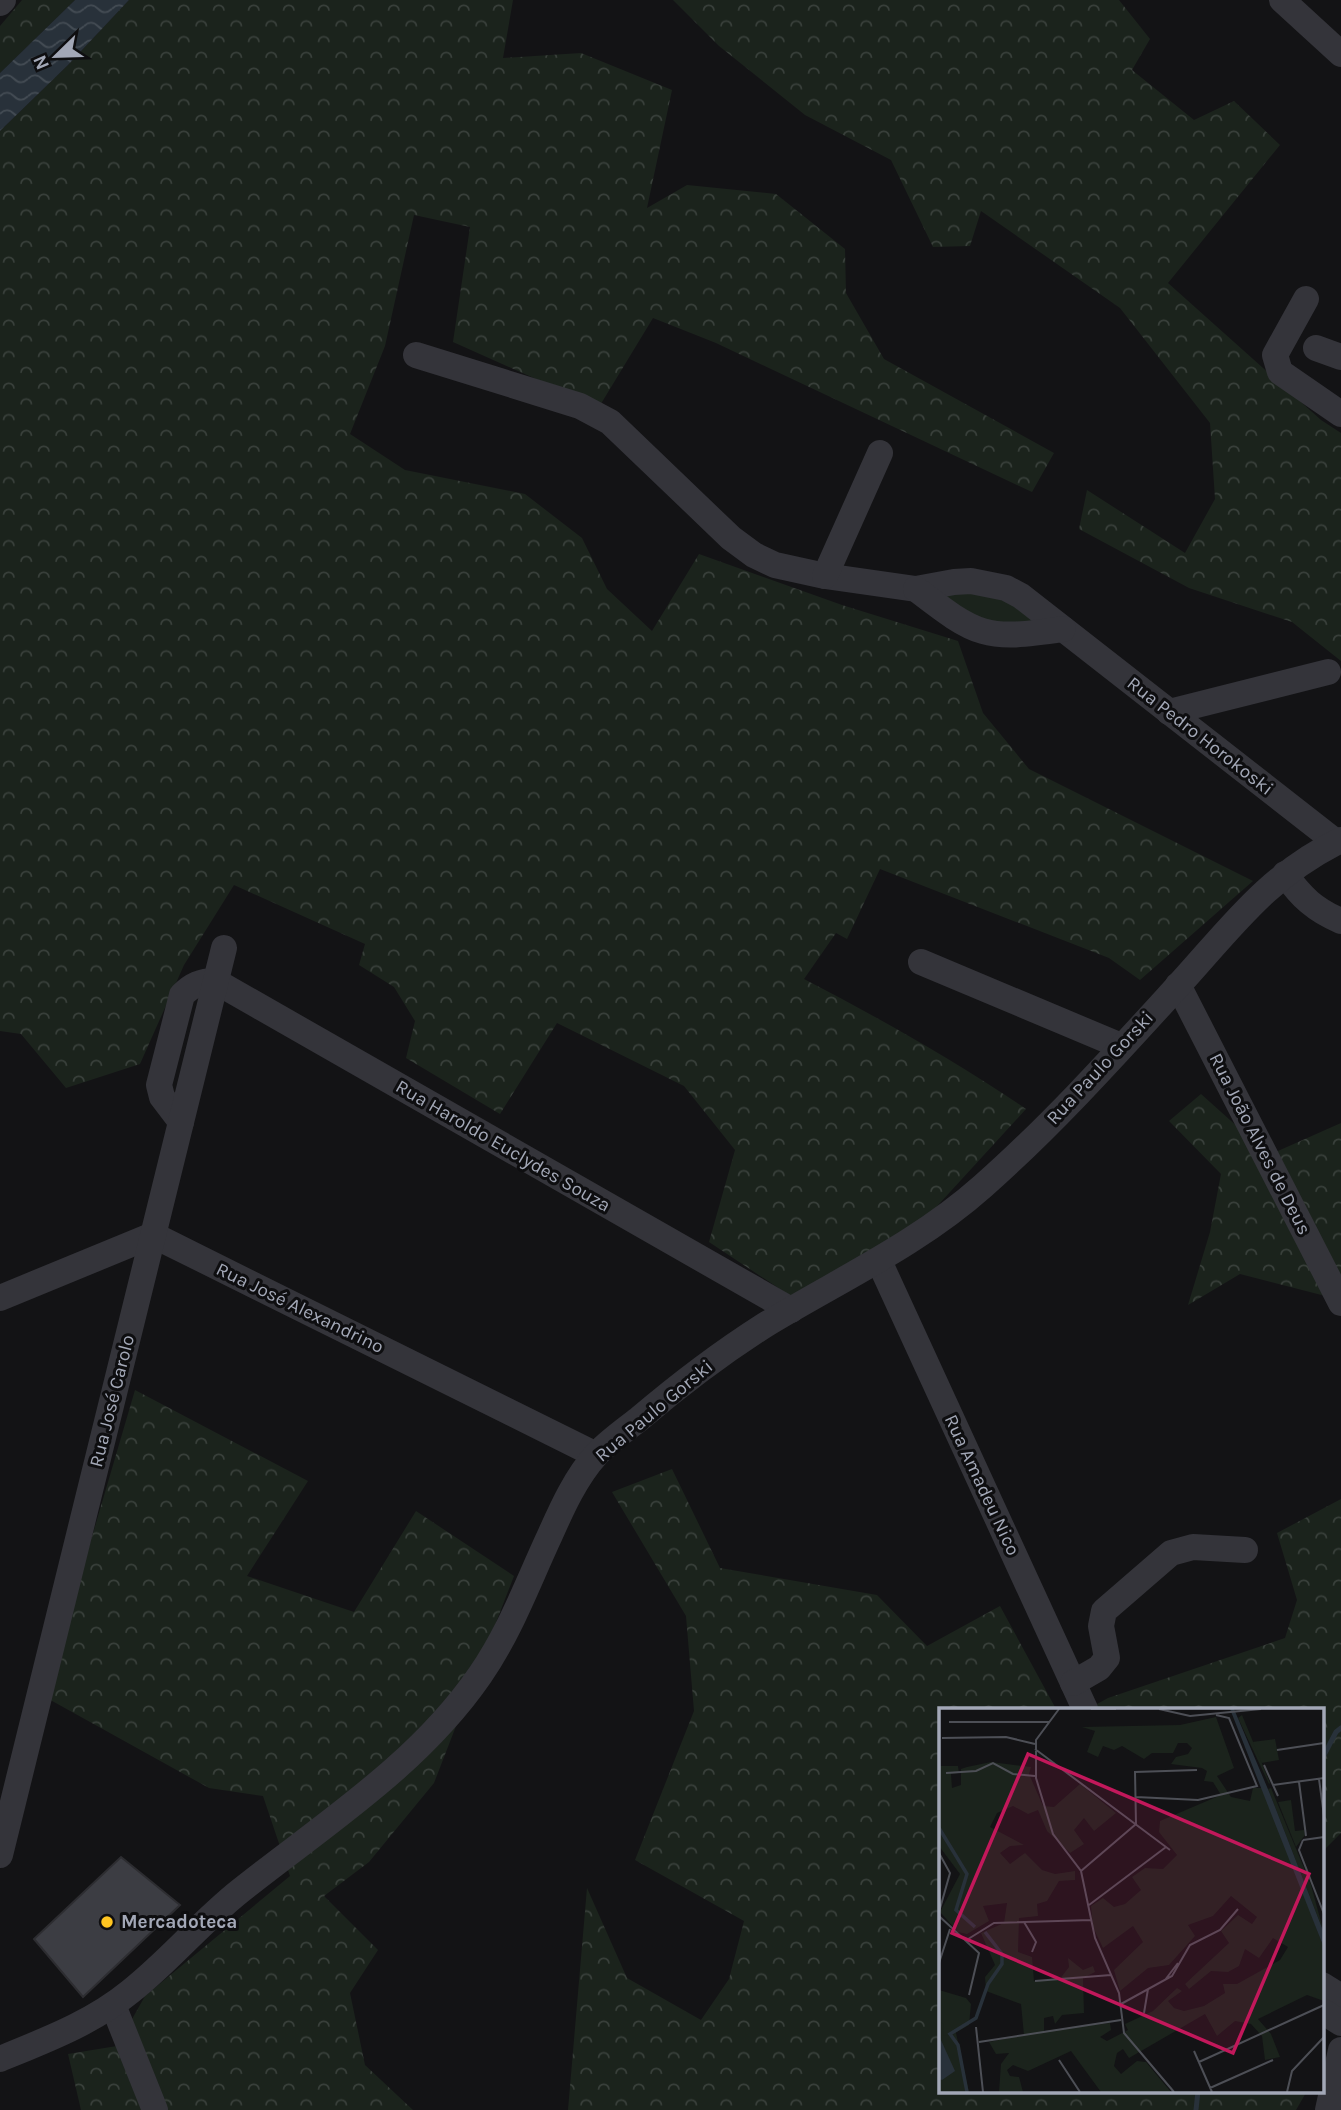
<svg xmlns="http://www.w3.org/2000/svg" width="1341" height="2110" viewBox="0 0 1341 2110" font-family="Karla,sans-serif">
<defs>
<pattern id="forest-crowns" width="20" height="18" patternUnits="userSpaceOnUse" patternTransform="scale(1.75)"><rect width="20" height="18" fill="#1b231c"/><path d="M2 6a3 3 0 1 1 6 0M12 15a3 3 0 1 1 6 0" fill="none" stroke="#39403b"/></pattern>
<pattern id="water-waves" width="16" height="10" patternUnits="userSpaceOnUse" patternTransform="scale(1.75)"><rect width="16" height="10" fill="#28313a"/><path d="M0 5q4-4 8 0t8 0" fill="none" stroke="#444c54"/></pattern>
</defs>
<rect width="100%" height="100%" fill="#131315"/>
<path fill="#1b231c" d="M998,592L1046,622L988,626L932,593Z"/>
<g fill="url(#forest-crowns)">
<path d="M22,0H75L0,73V26Z"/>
<path d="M129,0H513L503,58L581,53L672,90L647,208L687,185L776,194L845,249L846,293L884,359L1054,453L1032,492L716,343L653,318L599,407L453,342L470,227L414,215L385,346L350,434L405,470L525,494L582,538L607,589L652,631L699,554L842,605L958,641L983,713L1029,769L1253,881L1140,980L1109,958L880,869L847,939L836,933L804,979C881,1019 954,1060 1026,1109L918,1227L792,1297L709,1242L735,1150L684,1086L557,1023L500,1114L406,1058L415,1021L394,987L359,965L365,944L234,885L184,965L140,1064L66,1088L21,1034L0,1031V131L68,65Z"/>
<path d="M673,0H1119L1150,39L1132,70L1194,120L1234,101L1280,145L1168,283L1321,420L1341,433V661L1292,622L1189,588L1079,529L1087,490L1185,553L1215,499L1210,423L1120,308L981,211L970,246L933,247L891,160L805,115L719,46Z"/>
<path d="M1201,1094L1269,1155L1341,1123V1300L1240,1274L1188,1305L1210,1232L1221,1174L1169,1121Z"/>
<path d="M135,1390L308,1481L247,1576L354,1612L416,1511L514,1576L434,1783L369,1862L324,1896L378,1950L350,1993L365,2065L413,2110H81L68,2054L117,2046L145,1996L290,1876L263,1796L209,1788L45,1697Z"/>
<path d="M672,1469L720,1568L877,1595L927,1646L1000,1606L1056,1709H940V2091H1307L1296,2110H568L587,1888L627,1978L701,2020L729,1979L744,1921L635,1860L694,1711L686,1616L612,1492Z"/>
<path d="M1341,1499V1833L1322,1852V1709H1088L1108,1698L1285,1638L1297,1600L1277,1533Z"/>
</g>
<path fill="url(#water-waves)" d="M75,0H129L68,65L0,131V73Z"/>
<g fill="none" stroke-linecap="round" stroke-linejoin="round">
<g stroke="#28313a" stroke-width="5">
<path d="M1322,1759L1336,1732L1341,1728"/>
<path d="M1196,2110L1198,2091"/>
</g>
</g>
<path fill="#3c3d43" stroke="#2d2d31" stroke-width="2" d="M121,1857L180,1905L83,1997L34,1939Z"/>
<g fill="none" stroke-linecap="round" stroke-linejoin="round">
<g stroke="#34343a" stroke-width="26">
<path d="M1282,0L1341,54"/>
<path d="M0,3L3,0"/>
<path d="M1306,299L1275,355L1280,372L1341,414"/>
<path d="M1316,348L1341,357"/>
<path d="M416,355L580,406L610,422L731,538L754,555L775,565L825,576L916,589L954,582L971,581L1006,588L1021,596L1336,842"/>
<path d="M825,576L880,453"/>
<path d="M916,589C977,636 985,641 1063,629"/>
<path d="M1169,712L1328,672"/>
<path d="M1285,874C1301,897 1315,910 1341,921"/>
<path d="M921,962L1121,1046"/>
<path d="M1178,985L1341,1303"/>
<path d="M181,1122L162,1097L159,1085L182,995C192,985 201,981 215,981L791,1310"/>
<path d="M879,1261L1085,1709"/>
<path d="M0,1298L153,1235L596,1455"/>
<path d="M1073,1683L1099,1668L1107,1658L1101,1626L1104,1611L1171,1553L1193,1547L1245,1550"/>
<path d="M0,1855L224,948"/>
<path d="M1322,1985L1341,1997"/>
<path d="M113,2005L155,2110"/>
<path d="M1322,2011L1341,2023"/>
<path d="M0,2059C46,2040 92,2023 131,1991C170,1960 201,1922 240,1891C324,1824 418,1765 480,1675C510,1632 528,1582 550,1535C562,1508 576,1477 596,1455C609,1441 625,1430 639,1419C679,1385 721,1353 765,1325C839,1280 918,1244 983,1186C1052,1125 1115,1055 1177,987C1231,928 1267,876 1341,840"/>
<path d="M1328,2110L1341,2050"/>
</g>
</g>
<circle fill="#ffc521" stroke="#0e0e10" stroke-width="2.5" cx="107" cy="1922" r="7"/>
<g text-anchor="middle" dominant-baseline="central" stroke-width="6" stroke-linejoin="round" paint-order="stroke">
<g font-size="19" fill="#a3a8b7" stroke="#0e0e10">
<text transform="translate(1200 736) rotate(38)">Rua Pedro Horokoski</text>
<text transform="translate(1100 1068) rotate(-47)">Rua Paulo Gorski</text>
<text transform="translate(1260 1144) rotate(63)">Rua João Alves de Deus</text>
<text transform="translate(503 1146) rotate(30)">Rua Haroldo Euclydes Souza</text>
<text transform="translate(300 1308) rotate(26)">Rua José Alexandrino</text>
<text transform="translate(112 1401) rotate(-76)">Rua José Carolo</text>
<text transform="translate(654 1411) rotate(-40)">Rua Paulo Gorski</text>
<text transform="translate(982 1485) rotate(65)">Rua Amadeu Nico</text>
</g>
<g font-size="19" font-weight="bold" fill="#a3a8b7" stroke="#0e0e10" text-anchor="start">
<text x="121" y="1922">Mercadoteca</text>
</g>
</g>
<g transform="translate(939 1708)">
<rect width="385" height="385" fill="#131315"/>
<path d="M336,31L340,52L322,55L313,34ZM352,92L356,123L365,122L366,127L357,139L339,94ZM0,307L15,316L30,384H0Z" fill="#1b231c"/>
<path d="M303,7L331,75L330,76L299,10ZM277,9L295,60L278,68L292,89L311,93L314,80H325L385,240V293L368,287L319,311L332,326L341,349L326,352L323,328L312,316L296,313L278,328L266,306L190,350L184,341L178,345L175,358L182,366L198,353L207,354L232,384H162L132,343L89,363L74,357L68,362L71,368L80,369L84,384H60L62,356L70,345L57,346L50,334L85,327L82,296L47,283L46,269L56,257L42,225L65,215L68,195L44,198L50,213L28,226L19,224L1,204L21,166L0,138V58H19L20,65L12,66L13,80L22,77V61L28,59L52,54L92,59L90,66L104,98L115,99L141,76L177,105L155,123L145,110L135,122L145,136L131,145L108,123L99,102L89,106L74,98L58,105L51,119L85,137L71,138L61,145L71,156L86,145L103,162L116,166L136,163V172L120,173L108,193L98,196L99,208L80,210L79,244L93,249L95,273L120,272L130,259L129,250L144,262L154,258L156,264L144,270L145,305L123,307L116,316L114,308L105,310V323L171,315L172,322L161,329L168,333L189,322L186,316L214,303L238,280L243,283L229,293L235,300L245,303L265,298L286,285L284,276H298L341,252L349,239L334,230L320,250L306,241L300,258L289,264L272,263L250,281L246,276L290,235L282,223L299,207L313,216L318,209L292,188L274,208L249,217L256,228L230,257L209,260L181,283L175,262L204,234L194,218L164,240L154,219L152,198L164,190L175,199L186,196L202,182L193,169L206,160L224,161L238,147L220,124L221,113L282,87L274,74L265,73L268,63L263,60L232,56L237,49L249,46L253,40L248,35H239L234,45H213L205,51L183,38L175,42L164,38L159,49L148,44L156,23L143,19L241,17ZM332,80L372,177L385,225L329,81ZM0,282L27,290L32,296L30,317L11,328L4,327L5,316L0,314Z" fill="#1b231c"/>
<path d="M291,1H295L331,86L385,225V240ZM1,311V330L16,363L3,372L0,371Z" fill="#28313a"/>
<path fill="none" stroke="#28313a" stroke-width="3.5" d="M0,120L28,166L17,202L36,219M28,384L19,337L11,326L37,310L49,276L63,256V246L46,224"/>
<path fill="none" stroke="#4d4f56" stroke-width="2" d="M120,1L97,32V70L114,126L142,163L156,230L180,285L185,325L235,384M152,1H177M220,1L251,8L322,1M10,14H110M3,30L67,29L96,36M96,41L231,142M338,42L385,35M325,57L339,88M7,65L37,63L54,55L74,66L96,68M380,71L385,108M360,74L367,128M334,77L385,70M197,89L259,92L318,78L290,10L277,7M364,132L360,142L385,206M364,132L385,129M0,145L11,165L0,204M142,163L197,116L196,64L258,62M150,197L227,139M0,208L40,245L30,287M85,214L97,234L93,244M26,233L55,215L152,212M0,255L11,221M226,272L239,255M96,273L172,267M182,296L233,268L251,237L281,222L299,201M205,305L209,281M37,319L44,384M40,334L182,312M255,343L273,384M120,352L141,384M260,354L385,297M271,380L334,352M348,384L353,363L385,329"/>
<path fill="#c2185b" fill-opacity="0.15" stroke="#c2185b" stroke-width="3.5" d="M89,46L370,166L294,345L13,225Z"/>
<rect width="385" height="385" fill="none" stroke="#a3a8b7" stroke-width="3.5"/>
</g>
<g transform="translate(56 56) rotate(247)" stroke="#0e0e10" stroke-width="5" paint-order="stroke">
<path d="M0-5L12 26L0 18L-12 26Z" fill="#a3a8b7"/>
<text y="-10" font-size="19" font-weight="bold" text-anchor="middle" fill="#a3a8b7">N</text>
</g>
</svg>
